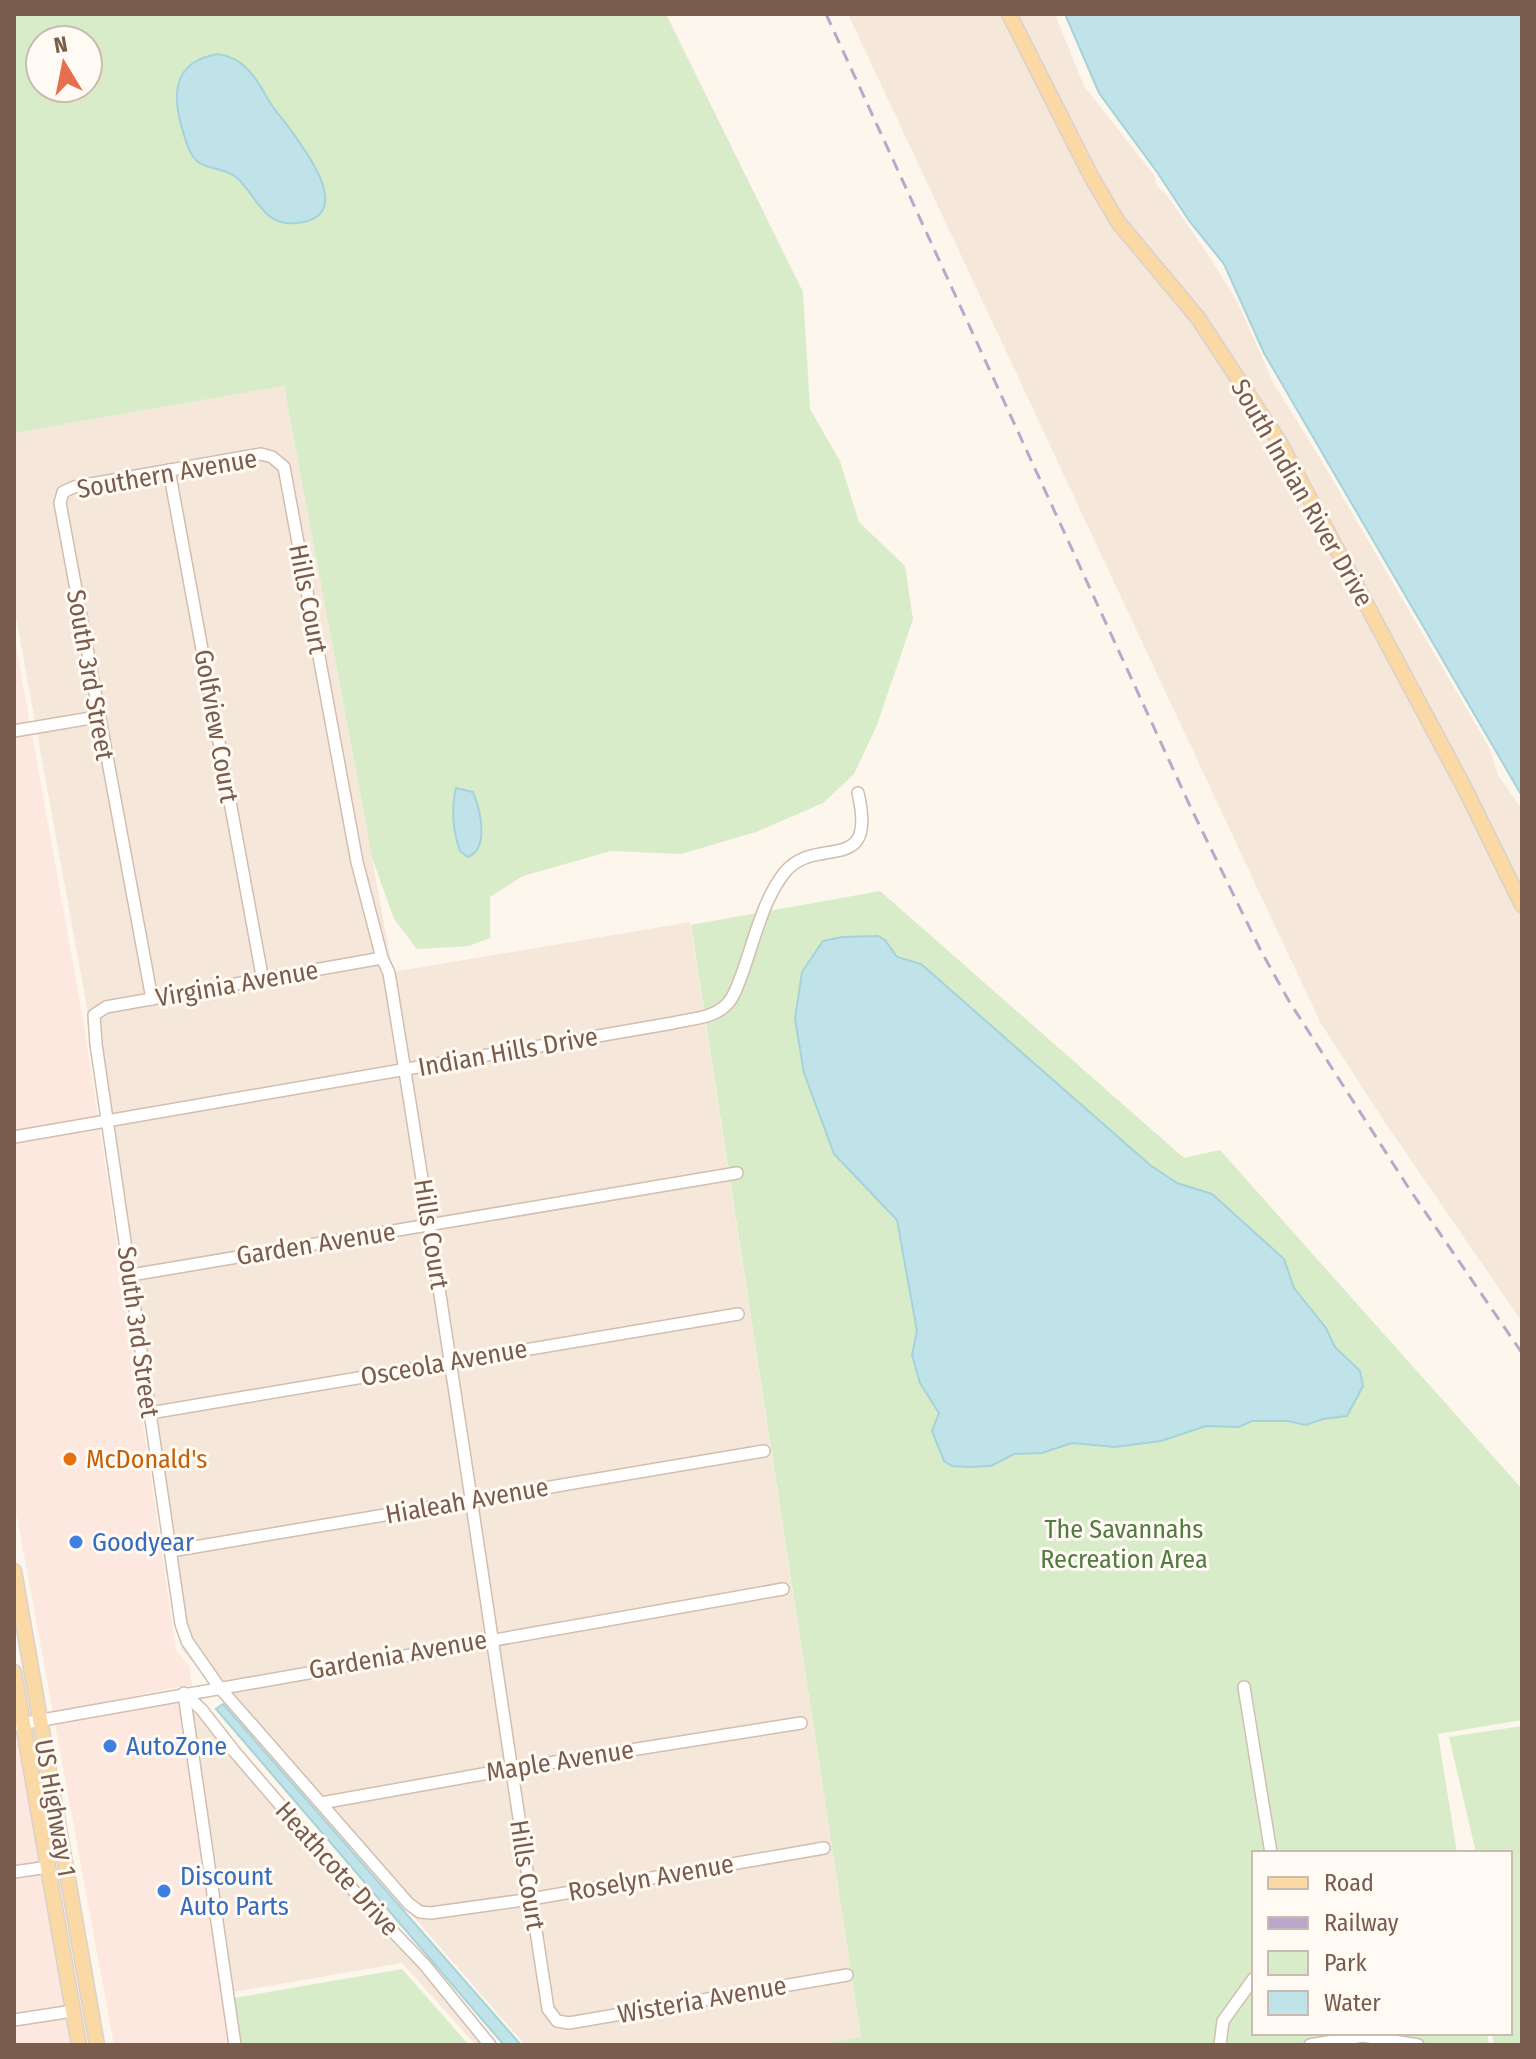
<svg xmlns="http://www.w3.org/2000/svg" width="1536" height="2059" viewBox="0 0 1536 2059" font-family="'Fira Sans Condensed',sans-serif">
<rect width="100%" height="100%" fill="#fdf6ec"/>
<g fill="#f5e8da">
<path d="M848,14H1003L1088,181L1194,322L1275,446L1459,790L1522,917V1322L1382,1118L1320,1022Z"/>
<path d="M1014,14H1055L1084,86L1154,175L1157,186L1166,194L1211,259L1238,303L1274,384L1317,453L1490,749L1498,775L1522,809V894L1284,440L1122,218L1097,175Z"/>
<path d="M284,386L393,972L690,922L861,2038L819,2045H525L181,1649L91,1030L14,606V433Z"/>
<path d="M192,1708L351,1895L420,1968L484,2045H476L402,1963L233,1992Z"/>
</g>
<g fill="#fde8e0">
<path d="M14,635L30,723L14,725Z"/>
<path d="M32,734L85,1031L98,1118L14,1131V737Z"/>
<path d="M100,1129L176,1650L189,1666L192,1686H183L53,1713L14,1500V1143Z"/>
<path d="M180,1700L230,2045H114L55,1724Z"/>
<path d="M14,1730H18L40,1862L14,1866Z"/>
<path d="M42,1873L66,2006L14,2014V1878Z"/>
<path d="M68,2017L73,2045H14V2026Z"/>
</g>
<g fill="#d8ecc9" fill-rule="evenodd">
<path d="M14,14H666L803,292L810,409L840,461L859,522L905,566L913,619L877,725L854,774L823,803L756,832L681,854L611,851L523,876L490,897V938L469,946L417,949L394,919L372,858L284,386L14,433ZM40,40H88V88H40Z"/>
<path d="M880,891L1184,1158L1220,1150L1522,1489V1720L1438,1734L1457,1853H1254V2033H1487L1489,2045H819L861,2037L691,925Z"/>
<path d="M1522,1726V2045H1494L1492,2033H1510V1853H1476L1449,1737Z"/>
<path d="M402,1969L469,2045H241L234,1998Z"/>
</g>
<g fill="#bfe3e8" stroke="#a5d3da" stroke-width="2">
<path d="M1065,14H1522V796L1264,353L1224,264L1190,222L1157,172L1099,93Z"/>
<path d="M218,54C229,56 238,59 245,67C258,78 264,94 273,107C289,129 366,216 297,223C263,227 258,197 237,178C226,168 209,170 198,162C190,156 187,144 184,135C172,98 170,62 218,54Z"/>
<path d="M456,788L473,792C480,809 490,848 468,857L460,851C453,831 451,809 456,788Z"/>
<path d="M878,936L885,940L897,957L921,964L1150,1165L1177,1183L1212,1194L1284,1259L1294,1288L1326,1328L1335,1347L1360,1371L1363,1386L1347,1416L1323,1419L1306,1425L1288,1421H1252L1239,1427L1206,1426L1161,1441L1115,1447L1072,1443L1042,1453L1014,1454L991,1466L970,1467L952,1466L944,1461L932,1431L939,1413L920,1383L912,1355L917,1331L897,1220L834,1154L804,1073L795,1019L802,972L823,941L842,937Z"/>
<path d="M223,1704L521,2045H504L216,1709Z"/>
</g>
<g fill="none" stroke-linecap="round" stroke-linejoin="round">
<defs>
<g id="minor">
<path d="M169,470L263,981"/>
<path d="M14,731L97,717"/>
<path d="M382,958L106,1007L94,1015L96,1044L181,1624L187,1641L219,1687L409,1904L420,1912L431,1913L531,1899L824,1848"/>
<path d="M152,999L60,503L63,492L74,487L261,454L272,457L284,467L357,862L382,958L389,973C446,1318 495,1664 548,2009L557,2021L569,2023L847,1975"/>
<path d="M14,1137L673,1023C690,1019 713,1018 725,1006C734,999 738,984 742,974C754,941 763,899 785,872C816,834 878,878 858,793"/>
<path d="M131,1275L737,1173"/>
<path d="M150,1413L738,1314"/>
<path d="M171,1551L764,1451"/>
<path d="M1244,1687L1271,1853"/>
<path d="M184,1693L202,1710L234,1751L354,1891L424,1964L490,2045"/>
<path d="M184,1694L235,2045"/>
<path d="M14,1725L783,1589"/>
<path d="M321,1803L511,1769L801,1723"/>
<path d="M14,1872L48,1867"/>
<path d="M14,2020L73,2011"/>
<path d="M1220,2045L1223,2021L1254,1978"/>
<path d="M1310,2045L1363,2036L1418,2045"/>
</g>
<g id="major">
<path d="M1009,14L1092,178L1118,222L1198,318L1280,443L1464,787L1522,905"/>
<path d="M14,1571L97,2045"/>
<path d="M14,1672L79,2045"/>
</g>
</defs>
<use href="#minor" stroke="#d1beb0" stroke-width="14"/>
<use href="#major" stroke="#dad1cd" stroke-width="17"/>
<use href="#minor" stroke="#fff" stroke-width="11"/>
<use href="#major" stroke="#fbd9a5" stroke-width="14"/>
<path stroke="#b9a8c9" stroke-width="3" stroke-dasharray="12 8" stroke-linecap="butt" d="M826,14L1190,806L1261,951L1289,1001L1408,1187L1522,1353"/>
</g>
<circle fill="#e8710a" stroke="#fffaf3" stroke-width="3" cx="70" cy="1459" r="8"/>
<g fill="#3f7fe0" stroke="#fffaf3" stroke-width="3">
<circle cx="76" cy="1542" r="8"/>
<circle cx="110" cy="1746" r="8"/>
<circle cx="164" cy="1891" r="8"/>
</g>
<g text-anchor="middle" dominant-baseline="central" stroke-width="6" stroke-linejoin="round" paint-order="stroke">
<g font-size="26" fill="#7a5c4d" stroke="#fffaf3">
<text transform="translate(167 474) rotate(-10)">Southern Avenue</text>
<text transform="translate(1302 493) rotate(60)">South Indian River Drive</text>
<text transform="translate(308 599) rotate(79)">Hills Court</text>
<text transform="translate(90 675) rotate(80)">South 3rd Street</text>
<text transform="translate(216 726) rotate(80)">Golfview Court</text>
<text transform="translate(237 984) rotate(-10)">Virginia Avenue</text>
<text transform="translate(508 1052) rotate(-10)">Indian Hills Drive</text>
<text transform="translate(431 1234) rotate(81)">Hills Court</text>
<text transform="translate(316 1244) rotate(-9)">Garden Avenue</text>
<text transform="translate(138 1332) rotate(82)">South 3rd Street</text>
<text transform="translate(444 1363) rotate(-10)">Osceola Avenue</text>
<text transform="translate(467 1501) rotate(-10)">Hialeah Avenue</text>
<text transform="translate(398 1655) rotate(-10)">Gardenia Avenue</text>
<text transform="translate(560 1761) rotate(-9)">Maple Avenue</text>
<text transform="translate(55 1808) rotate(80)">US Highway 1</text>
<text transform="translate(337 1869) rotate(48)">Heathcote Drive</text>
<text transform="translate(527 1875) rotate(81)">Hills Court</text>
<text transform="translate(651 1878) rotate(-10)">Roselyn Avenue</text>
<text transform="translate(702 2000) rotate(-10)">Wisteria Avenue</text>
</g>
<g font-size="26" fill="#c56008" stroke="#fffaf3" text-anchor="start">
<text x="86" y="1459">McDonald's</text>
</g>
<g font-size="26" fill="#537a41" stroke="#fffaf3">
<text x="1124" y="1529">The Savannahs<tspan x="1124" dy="30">Recreation Area</tspan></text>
</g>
<g font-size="26" fill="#366cbe" stroke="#fffaf3" text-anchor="start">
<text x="92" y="1542">Goodyear</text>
<text x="126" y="1746">AutoZone</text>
<text x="180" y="1876">Discount<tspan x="180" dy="30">Auto Parts</tspan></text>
</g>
</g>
<rect width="1536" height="2059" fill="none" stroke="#7a5c4d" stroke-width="32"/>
<rect x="1252" y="1851" width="260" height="184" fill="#fffaf3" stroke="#cabbb1" stroke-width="2"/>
<rect x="1268" y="1877" width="40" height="12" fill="#fbd9a5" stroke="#cabbb1" stroke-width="2"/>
<text x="1324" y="1891" font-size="24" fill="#7a5c4d">Road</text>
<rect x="1268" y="1917" width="40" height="12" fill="#b9a8c9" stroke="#cabbb1" stroke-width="2"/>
<text x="1324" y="1931" font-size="24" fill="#7a5c4d">Railway</text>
<rect x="1268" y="1951" width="40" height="24" fill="#d8ecc9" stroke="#cabbb1" stroke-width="2"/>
<text x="1324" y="1971" font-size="24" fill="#7a5c4d">Park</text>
<rect x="1268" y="1991" width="40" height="24" fill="#bfe3e8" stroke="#cabbb1" stroke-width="2"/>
<text x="1324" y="2011" font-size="24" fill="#7a5c4d">Water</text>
<g transform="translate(64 64) rotate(350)"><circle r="38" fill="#fffaf3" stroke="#cabbb1" stroke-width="2"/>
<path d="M0-6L14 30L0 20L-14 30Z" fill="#e76f51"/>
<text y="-12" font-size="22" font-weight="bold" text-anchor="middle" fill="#7a5c4d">N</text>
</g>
</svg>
